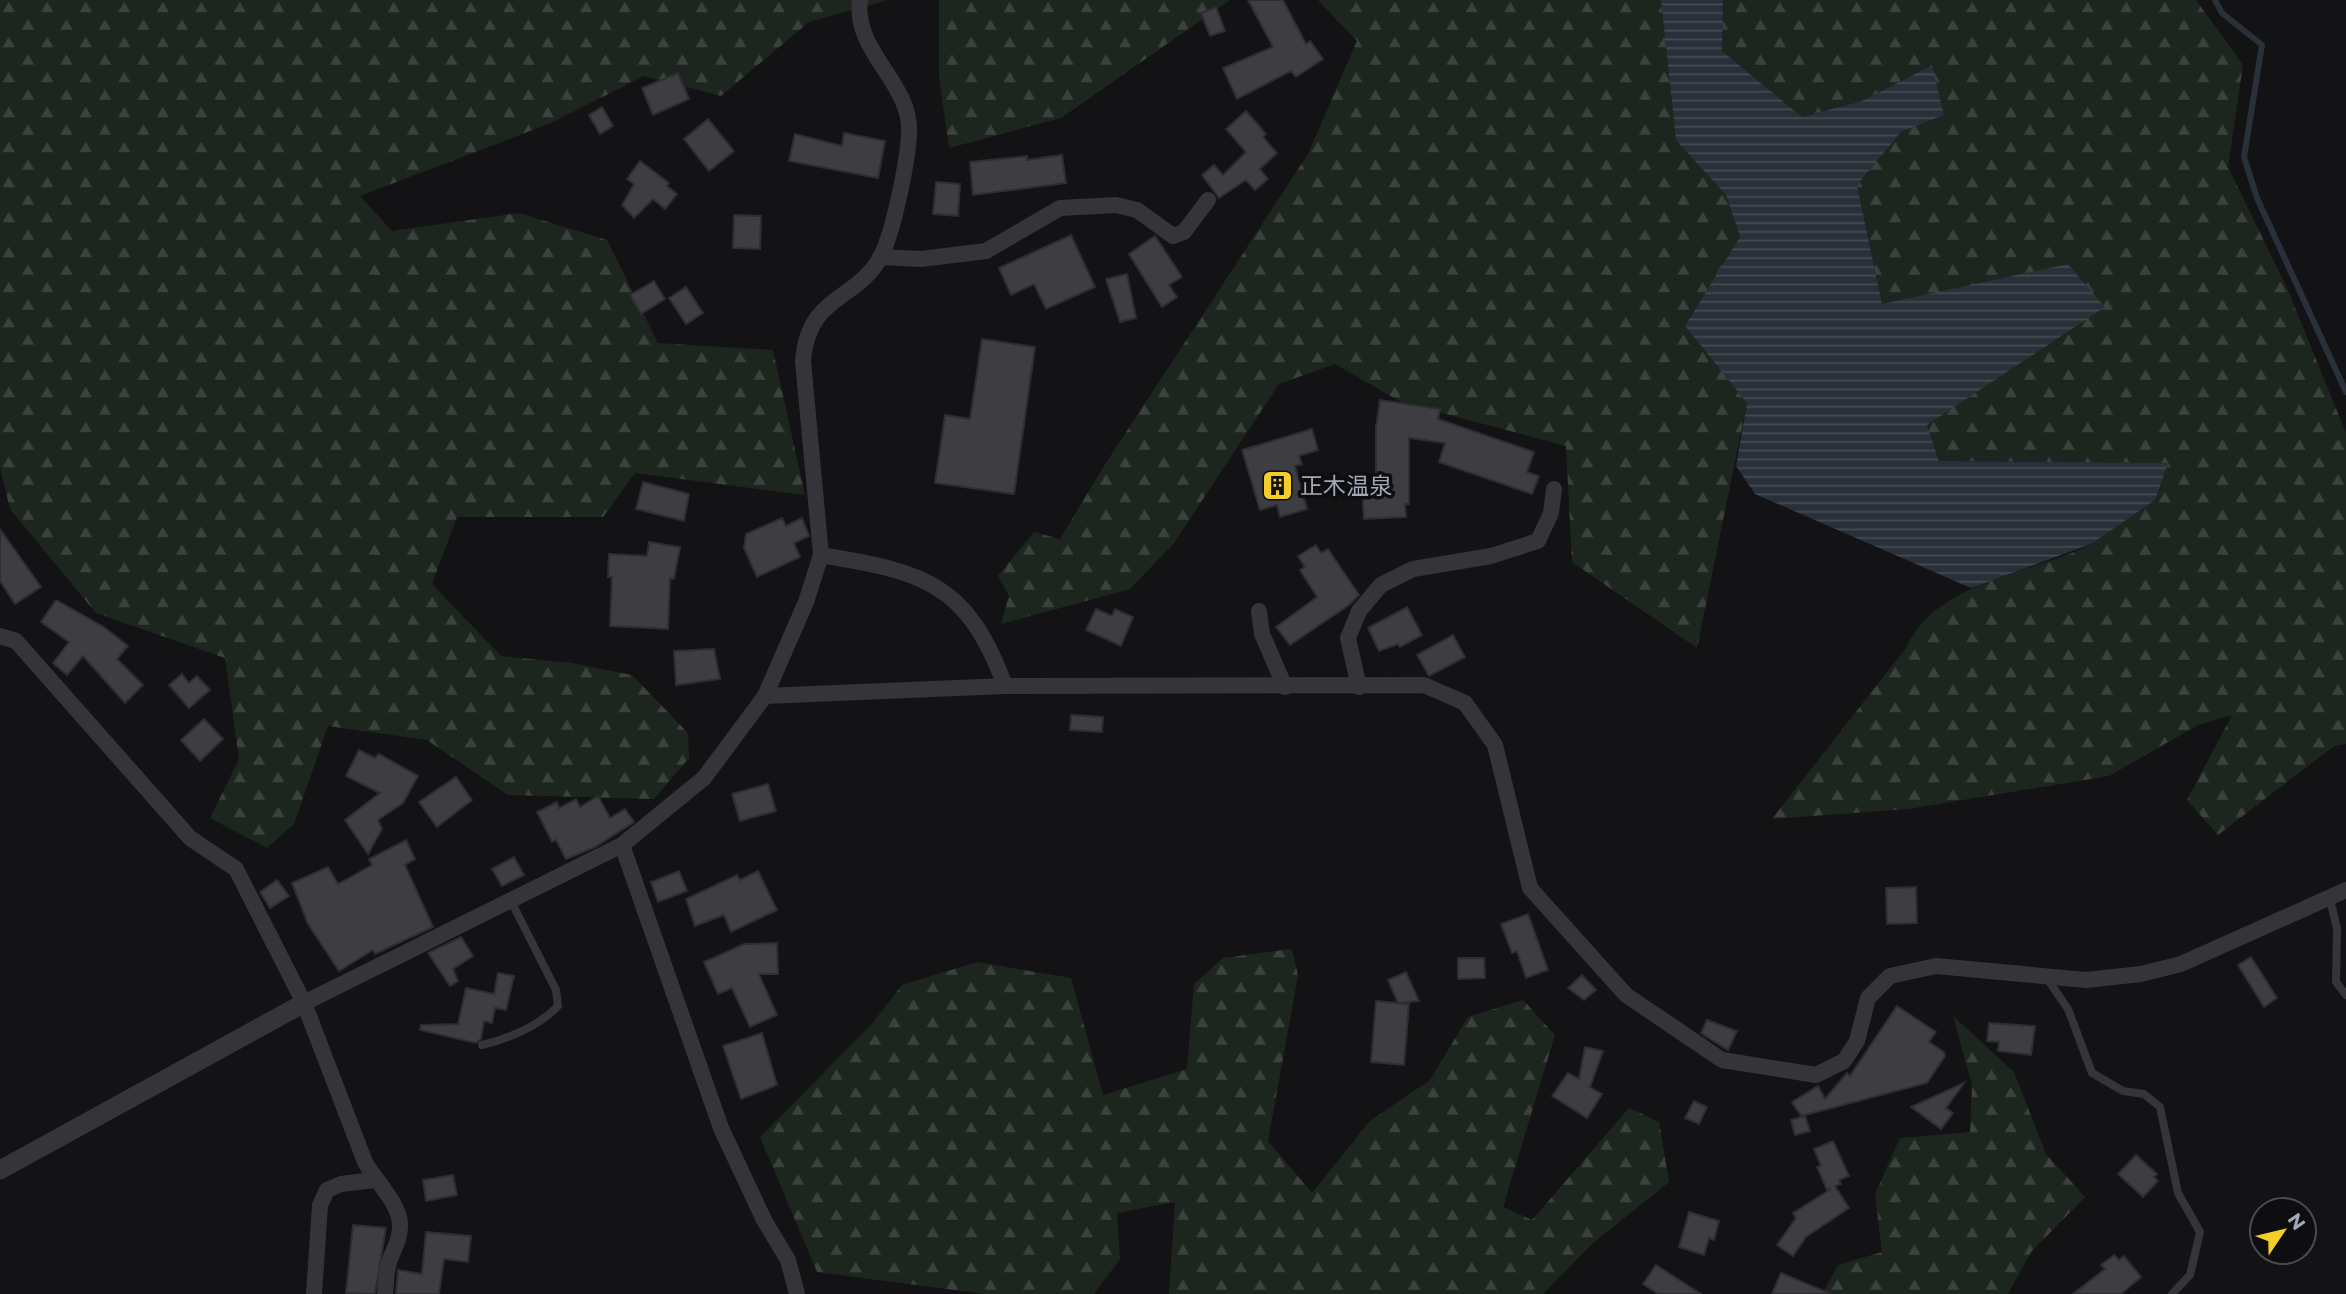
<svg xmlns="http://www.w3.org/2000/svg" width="2346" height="1294" viewBox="0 0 2346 1294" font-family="Montserrat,'Noto Sans JP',sans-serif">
<defs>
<pattern id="forest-firs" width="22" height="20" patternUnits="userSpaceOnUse" patternTransform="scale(1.75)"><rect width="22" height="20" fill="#1d251f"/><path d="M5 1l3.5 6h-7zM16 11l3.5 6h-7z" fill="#3b423d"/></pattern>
<pattern id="water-rules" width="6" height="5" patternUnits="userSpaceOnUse" patternTransform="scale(1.75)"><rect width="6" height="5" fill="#293039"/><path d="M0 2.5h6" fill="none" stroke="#454b53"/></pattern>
</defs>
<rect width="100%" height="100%" fill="#131315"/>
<g fill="url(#forest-firs)">
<path d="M0,0H888L809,22L721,96L644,76L551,123L360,196L392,231L519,213L607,240L658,343L773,350L805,495L635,473L603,517H457L432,584L501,656L572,663L632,675L688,733L689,758L654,799L508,795L427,740L328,726L294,824L267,848L210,818L239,759L225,658L96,613L10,509L0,467Z"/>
<path d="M939,0H1230L1061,118L949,148L939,77Z"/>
<path d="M1318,0H1661L1676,139L1726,195L1740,238L1685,326L1747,403L1697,648L1572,562L1566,446L1401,402L1335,364L1279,384L1174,543L1130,589L1001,624L1009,596L998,576L1034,532L1060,539L1104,466L1308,154L1357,41Z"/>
<path d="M1723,0H2196L2243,65L2228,167L2287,288L2346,433V744L2334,746L2218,835L2187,800L2232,715L2198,725L2109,776L1908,809L1772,819L1906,648C1936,580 2031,575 2089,545C2105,537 2152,479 2167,463L1939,461L1927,425L2104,307L2068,264L1882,305L1857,185L1901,132L1944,115L1931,65L1862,101L1802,117L1722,51Z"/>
<path d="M1292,949L1298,975L1268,1141L1312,1193L1370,1121L1430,1080L1468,1017L1523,1000L1555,1035L1503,1207L1532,1220L1629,1108L1659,1122L1669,1182L1593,1243L1543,1294H1169L1175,1202L1117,1213L1120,1259L1094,1294H985L817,1272L760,1137L872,1024L902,985L977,962L1071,978L1103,1095L1187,1069L1194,984L1223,958Z"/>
<path d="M1953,1016L2014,1072L2046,1154L2085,1197L2031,1252L2008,1294H1822L1838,1265L1882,1252L1875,1194L1900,1138L1970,1132L1972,1085Z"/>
</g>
<path fill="url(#water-rules)" d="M1661,0H1723L1722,51L1802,117L1862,101L1932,65L1944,115L1901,132L1857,185L1882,304L2068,264L2105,307L1927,425L1939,461L2168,463L2155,500L2091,544L1971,588L1755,494L1736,466L1747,403L1685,326L1740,237L1726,195L1676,140Z"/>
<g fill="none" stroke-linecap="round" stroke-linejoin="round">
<path stroke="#293039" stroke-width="6" d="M2215,0L2222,13L2262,45L2244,157L2257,198L2346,392"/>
</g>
<g fill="#3d3d42" stroke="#2e2d31" stroke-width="2">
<path d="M1248,0H1283L1306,44L1310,41L1323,59L1296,77L1291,71L1237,99L1223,68L1273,47Z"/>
<path d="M1216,7L1225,31L1210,36L1201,13Z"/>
<path d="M678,73L689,99L653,115L642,88Z"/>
<path d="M602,107L613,126L600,134L589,115Z"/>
<path d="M1246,111L1266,134L1263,137L1277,153L1260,169L1268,179L1255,190L1246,180L1219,198L1202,175L1214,165L1223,175L1246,152L1226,129Z"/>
<path d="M708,119L734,151L709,171L684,139Z"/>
<path d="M844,133L885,141L878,178L789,161L795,134L842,146Z"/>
<path d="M1062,155L1066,183L973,195L970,162L1027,156V160Z"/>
<path d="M640,161L669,183L667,186L677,194L665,209L653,199L634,218L622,205L634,184L627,179Z"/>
<path d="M936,182L960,184L958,216L933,214Z"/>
<path d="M734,215L761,216L760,249L733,248Z"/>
<path d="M1071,235L1095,287L1046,309L1034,284L1011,295L999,268Z"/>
<path d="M1155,236L1182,277L1169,285L1177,297L1162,307L1129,254Z"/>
<path d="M1127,274L1136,318L1120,322L1106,279Z"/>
<path d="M654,281L665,299L641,314L630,295Z"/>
<path d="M686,287L703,313L686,324L669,298Z"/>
<path d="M982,339L1035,347L1014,494L935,483L945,415L970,419Z"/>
<path d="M1380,400L1440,409L1438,419L1534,452L1527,472L1539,476L1532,494L1439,462L1445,443L1409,438V504H1405L1406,517L1364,519L1362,492H1376V427Z"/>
<path d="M1312,429L1318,450L1299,456L1302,464L1295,466L1307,509L1280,517L1277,505L1260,510L1242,450Z"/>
<path d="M643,482L689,494L684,521L636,509Z"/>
<path d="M782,518L786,526L802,518L809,536L794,543L800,557L757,577L744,548L746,534Z"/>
<path d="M0,529L41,587L15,604L0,581Z"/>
<path d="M649,542L680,547L674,579L670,578L668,629L610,626L612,577H608L609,554L647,556Z"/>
<path d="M1316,545L1321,553L1328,549L1359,595L1349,605L1290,645L1276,627L1317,597L1300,570L1305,567L1298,556Z"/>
<path d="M56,600L104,627L128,646L117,659L143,685L125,703L83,656L67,675L53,663L69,642L41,622Z"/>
<path d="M1407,607L1422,635L1400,647L1398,644L1379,651L1368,628Z"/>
<path d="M1096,609L1112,616L1115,609L1133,617L1121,646L1086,630Z"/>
<path d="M1453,635L1465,657L1429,676L1417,655Z"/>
<path d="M714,649L720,679L676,685L674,651Z"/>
<path d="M182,674L189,683L197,676L210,690L189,708L169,685Z"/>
<path d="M1071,715L1103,717L1102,732L1070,730Z"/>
<path d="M204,719L223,739L200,761L181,740Z"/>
<path d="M359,750L375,758L379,754L418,776L403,803L378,820L382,829L368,854L345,820L380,793L346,776Z"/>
<path d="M456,777L472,800L437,827L419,802Z"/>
<path d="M768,784L776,811L740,821L732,794Z"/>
<path d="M598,796L610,818L625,809L634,822L595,847L566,859L556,840L552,842L537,812L557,802L559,808L576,799L580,807Z"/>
<path d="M406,840L415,859L405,865L433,927L375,954L373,950L339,971L308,924L292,883L328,867L338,884L372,865L369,859Z"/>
<path d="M514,857L524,875L502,886L492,869Z"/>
<path d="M679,871L687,891L658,902L651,882Z"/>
<path d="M758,871L777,910L731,932L724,915L695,926L686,899L737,875L740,880Z"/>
<path d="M277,880L289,896L270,908L260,892Z"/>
<path d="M1916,887L1917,923L1887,924L1886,888Z"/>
<path d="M1528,914L1548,970L1526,978L1517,951L1512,953L1501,924Z"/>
<path d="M461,937L473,956L453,969L458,981L450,986L428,953Z"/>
<path d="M777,943L778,974H759L777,1015L750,1027L732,988L718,994L704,962L744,944Z"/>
<path d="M2251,957L2277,998L2264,1007L2238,965Z"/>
<path d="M1458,958H1484L1485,978L1458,979Z"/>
<path d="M1406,972L1419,1001L1398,1003L1388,980Z"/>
<path d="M498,973L514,976L506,1010L495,1008L492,1023L484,1021L481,1039L476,1043L420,1030L421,1025L458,1024L466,988L494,994Z"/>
<path d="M1582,975L1596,990L1584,1000L1568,988Z"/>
<path d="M1376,1001L1409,1004L1404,1065L1371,1062Z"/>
<path d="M1897,1006L1936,1032L1929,1042L1944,1052L1945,1056L1927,1083L1801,1116L1792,1102L1818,1086L1825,1099L1847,1073L1850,1076Z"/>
<path d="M1707,1020L1737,1031L1728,1050L1701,1033Z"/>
<path d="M1989,1023L2035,1026L2031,1055L1998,1051L1999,1042L1987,1041Z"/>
<path d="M762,1033L777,1085L741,1099L723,1046Z"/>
<path d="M1585,1047L1603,1051L1590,1087L1602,1094L1587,1118L1552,1096L1568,1073L1579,1079Z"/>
<path d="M1964,1083L1946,1108L1953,1113L1941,1129L1911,1107Z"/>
<path d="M1694,1101L1707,1107L1699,1124L1685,1118Z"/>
<path d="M1805,1116L1810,1131L1795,1135L1791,1120Z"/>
<path d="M1833,1141L1849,1176L1839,1180L1841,1184L1835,1186L1849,1208L1806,1237L1793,1256L1777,1245L1796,1218L1793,1213L1831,1189L1827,1190L1817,1167L1821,1166L1814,1149Z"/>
<path d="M2136,1155L2157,1174L2154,1177L2158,1181L2143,1197L2118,1174Z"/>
<path d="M453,1175L457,1195L426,1201L423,1180Z"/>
<path d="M1689,1212L1719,1221L1714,1240L1709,1238L1704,1255L1679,1247Z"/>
<path d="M353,1225L386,1228L375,1294L346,1293Z"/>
<path d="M426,1232L471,1236L468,1262L444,1259L439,1294H396L398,1270L422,1274Z"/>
<path d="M2114,1255L2119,1260L2124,1256L2141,1277L2121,1294H2073L2105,1269L2101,1265Z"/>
<path d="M1656,1265L1701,1294H1658L1643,1284Z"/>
<path d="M1781,1273L1831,1294H1772Z"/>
</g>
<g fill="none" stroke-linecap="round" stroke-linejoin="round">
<g stroke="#34343a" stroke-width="8">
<path d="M2330,899L2337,929L2336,982L2346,995"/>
<path d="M2046,977L2068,1009L2092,1073L2123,1091L2144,1094L2160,1107L2178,1193L2200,1232L2190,1275L2172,1294"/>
<path d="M482,1045C510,1038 538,1027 558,1006L556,990L511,901"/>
</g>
<g stroke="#34343a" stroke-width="16">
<path d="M880,257L921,259L986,251L1060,208L1116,205L1137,210L1173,236L1184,232L1208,200"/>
<path d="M821,555C923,572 967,582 1005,686"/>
<path d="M1259,611L1262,634L1285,687"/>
<path d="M0,636L16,641L190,838L236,869L304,1003L365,1162C375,1181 399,1202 400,1224C401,1241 391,1252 388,1266C386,1275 386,1285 385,1294"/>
<path d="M1359,687L1348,638L1359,611L1381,585L1413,569L1491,556L1538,541L1551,513L1554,489"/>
<path d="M765,696L1005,686L1424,685L1465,703L1495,745L1530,888L1626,995L1722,1060L1816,1075L1844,1061L1857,1041L1868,998L1890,976L1936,966L2086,980L2141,974L2181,964L2346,890"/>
<path d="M622,845L721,1128L764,1220L788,1260L797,1294"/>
<path d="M304,1003L622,845L704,778L765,696L806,602L821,555L803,361C808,295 855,302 880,258C893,234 908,161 909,133C912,83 853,52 860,0"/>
<path d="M314,1294L320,1205L327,1190L341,1184L374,1180"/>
</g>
<path stroke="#34343a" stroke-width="19" d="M0,1170L304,1003"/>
</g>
<defs>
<symbol id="building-square" viewBox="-11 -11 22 22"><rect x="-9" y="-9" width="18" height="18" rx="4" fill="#f5cd2b" stroke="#0e0e10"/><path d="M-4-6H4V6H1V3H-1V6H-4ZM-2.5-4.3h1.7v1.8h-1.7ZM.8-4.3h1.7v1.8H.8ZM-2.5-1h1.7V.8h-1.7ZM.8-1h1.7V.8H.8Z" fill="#111"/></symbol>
</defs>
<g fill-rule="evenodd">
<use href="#building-square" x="1260" y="468" width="35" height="35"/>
</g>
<g text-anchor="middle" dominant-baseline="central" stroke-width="7" stroke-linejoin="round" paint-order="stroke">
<g font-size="23" fill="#a4a7b5" stroke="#0e0e10" text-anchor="start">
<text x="1300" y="486">正木温泉</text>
</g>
</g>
<g transform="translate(2283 1231) rotate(55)"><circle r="33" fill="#0e0e10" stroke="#4a4b52" stroke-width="2"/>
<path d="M0-5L12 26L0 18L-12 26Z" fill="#f5cd2b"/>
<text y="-10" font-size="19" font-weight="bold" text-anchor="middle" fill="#a4a7b5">N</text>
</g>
</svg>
